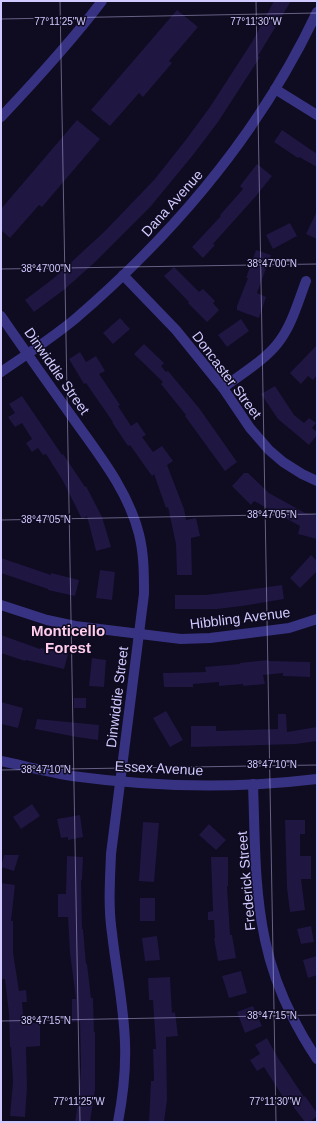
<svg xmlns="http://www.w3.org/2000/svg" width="318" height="1123" viewBox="0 0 318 1123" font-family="Arial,sans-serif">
<rect width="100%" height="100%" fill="#0f0b20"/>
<g fill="#1f1642">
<path d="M274,1H291L258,56L260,57L218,122L193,155L151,206L94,263L65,289L34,312L25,300L54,278L104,232L154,180L185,141L210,107L252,42Z"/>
<path d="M177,10L198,27L169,61L172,63L143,97L139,93L110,126L91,110Z"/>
<path d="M77,120L100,139L42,207L39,205L10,238L1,230V209Z"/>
<path d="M282,130L317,154V167L299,157L298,158L274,142Z"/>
<path d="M257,164L272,176L256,196L213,244L215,245L203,258L192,247L221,216L220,215L243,189L240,186Z"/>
<path d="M317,211V239L306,234Z"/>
<path d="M290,223L297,236L273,249L266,235Z"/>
<path d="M256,250L271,255L257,293L266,297L259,318L237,310V306L248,278H246Z"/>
<path d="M174,267L199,292L203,289L215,301L213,303L219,310L207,322L188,303L189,302L164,276Z"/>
<path d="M120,318L130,329L113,344L103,333Z"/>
<path d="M241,319L249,331L227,347L218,335Z"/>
<path d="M144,344L164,363L161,366L166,372L168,371L199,408L237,462L225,471L185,416L186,415L161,384L163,382L134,354Z"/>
<path d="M317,345V375L313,380L308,376L301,384L290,373Z"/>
<path d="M80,352L86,362L96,356L105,371L99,374L120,405L118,406L131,426L137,422L146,435L142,437L153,452L162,446L173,461L167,465L184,509L186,520L196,518L200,536L191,538L192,575H177L176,544L168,507L166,508L154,474L152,476L130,445L128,446L112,422H113L86,383L84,384L69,359Z"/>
<path d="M275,386L294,415L304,423L309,418L316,423L312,428L317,432V435L309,445L278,419L261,394Z"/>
<path d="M22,396L62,455L63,454L85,487L86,486L102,517L111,547L96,551L87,516L82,519L63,481L46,454L43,455L38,448L32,452L26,443L32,439L22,423L15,427L8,417L15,413L9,404Z"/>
<path d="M244,473H248L269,493L305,513L317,515V539L298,534L300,526L254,501L251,505L232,486Z"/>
<path d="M311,555L317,561V571L300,588L290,578Z"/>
<path d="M1,558L51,575V573L79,580L75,596L48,590V589L1,573Z"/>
<path d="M100,570L115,572L112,600L96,598Z"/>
<path d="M282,585L284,599L242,606L217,609H175V595H205L246,590Z"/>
<path d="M1,635L40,649L41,648L68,654L64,669L26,660L25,661L1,653Z"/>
<path d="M92,658L106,660L104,687L89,686Z"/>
<path d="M268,660V661L310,662V677L283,676V673L263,675L265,684L243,686V684L219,686V682L193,684V687H164L163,673L206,672L205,667L240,664V663Z"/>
<rect x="74" y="698" width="12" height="10"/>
<path d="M1,702L23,708L18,728L1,724Z"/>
<path d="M166,711L183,740L170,747L153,718Z"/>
<path d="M278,714H286L287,732L317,727V741L296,744L191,747V726H216V731L278,729Z"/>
<path d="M37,719L99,725L98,740L77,737L35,729Z"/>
<path d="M32,804L40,816L21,829L13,817Z"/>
<path d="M80,815L83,837L68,840V837L61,838L57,819Z"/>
<path d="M285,820H305V834H300V856H311V879H301L305,910L290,912L287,888Z"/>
<path d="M143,822L159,823L154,882L139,881Z"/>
<path d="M209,824L226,840L216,850L199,835Z"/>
<path d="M4,855H19L14,871L1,867Z"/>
<path d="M67,856L83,857L82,880H81L82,929H83L86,964H87L91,998H93L94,1032H95V1090L90,1122H75L79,1097L81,1066L80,1021L72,1022V999H76L70,953L68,917H58V894H66Z"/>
<path d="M211,857H228V886H227L230,935H232L236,958L218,961L214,938H215L214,920H208V912L213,911Z"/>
<path d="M1,883L15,885L11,921H13V952L19,991L26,990L27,1002H22L24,1023H40V1046L26,1047L27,1088L25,1117L10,1116L13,1082L11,1047H10L9,1014L5,979H2L1,971Z"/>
<rect x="140" y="898" width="15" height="23"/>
<path d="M311,926L314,942L301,944L297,929Z"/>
<path d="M157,936L160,960L145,961L142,938Z"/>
<path d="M317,956V975L308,978L303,960Z"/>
<path d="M241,971L247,993L229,998L222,976Z"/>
<path d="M170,977L172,1013L175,1012L178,1036L166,1037L167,1100L164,1122H149L151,1081H154L153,1049H156L153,1000H149L148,978Z"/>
<path d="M253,1006L262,1026L245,1033L237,1012Z"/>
<path d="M267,1038L278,1058L304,1097L305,1096L317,1113V1116L310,1122H305L285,1096L283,1097L264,1067L257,1071L250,1060L260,1054L255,1045Z"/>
</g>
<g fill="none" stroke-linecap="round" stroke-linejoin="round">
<g stroke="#373382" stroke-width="10">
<path d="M275,89L317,115"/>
<path d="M123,275L176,330L223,388L250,428L269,450L283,462L302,474L317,481"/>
<path d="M1,316C25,351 50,386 75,421C100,456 128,491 139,534C144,554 144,574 144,594L111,854C110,880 108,907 112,933C116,970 124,1006 125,1043C126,1069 123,1096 118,1122"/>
<path d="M1,372C26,355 52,338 75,319C174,234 261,131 317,12"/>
<path d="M223,388C241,374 264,361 278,343C292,325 298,302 306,281"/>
<path d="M1,605L47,620L75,626L181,639L210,638L289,628L317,619"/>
<path d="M253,784C255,836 254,889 265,940C274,983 293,1023 317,1059"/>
</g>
<g stroke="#373382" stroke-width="10">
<path d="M1,117C36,80 71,42 102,1"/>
<path d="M1,761C25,766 48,772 72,776C153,787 236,789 317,779"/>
</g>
</g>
<path fill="none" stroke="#d0caff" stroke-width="1" stroke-opacity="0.45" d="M60,1L80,1122M256,1L276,1122M1,19L317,13M1,269L317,264M1,520L317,514M1,770L317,765M1,1021L317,1015"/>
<g text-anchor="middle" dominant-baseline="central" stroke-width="3" stroke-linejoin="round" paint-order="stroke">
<g font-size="14" fill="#d0caff" stroke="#0f0b20">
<text transform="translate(172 203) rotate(-48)">Dana Avenue</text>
<text transform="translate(57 371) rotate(55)">Dinwiddie Street</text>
<text transform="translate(227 375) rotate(53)">Doncaster Street</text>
<text transform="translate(240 618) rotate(-7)">Hibbling Avenue</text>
<text transform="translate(117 697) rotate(-83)">Dinwiddie Street</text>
<text transform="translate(159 768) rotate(3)">Essex Avenue</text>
<text transform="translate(246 881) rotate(-95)">Frederick Street</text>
</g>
<g font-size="15" font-weight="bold" fill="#ffccec" stroke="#0f0b20">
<text x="68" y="630">Monticello<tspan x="68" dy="17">Forest</tspan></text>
</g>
</g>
<g font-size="10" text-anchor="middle" fill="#d0caff" stroke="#0f0b20" stroke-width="3" stroke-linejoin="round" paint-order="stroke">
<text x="60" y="25">77°11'25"W</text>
<text x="256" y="25">77°11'30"W</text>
<text x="272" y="267">38°47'00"N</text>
<text x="46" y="272">38°47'00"N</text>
<text x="272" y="518">38°47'05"N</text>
<text x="46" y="523">38°47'05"N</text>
<text x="272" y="768">38°47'10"N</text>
<text x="46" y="773">38°47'10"N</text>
<text x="272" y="1019">38°47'15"N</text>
<text x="46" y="1024">38°47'15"N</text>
<text x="79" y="1105">77°11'25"W</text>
<text x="275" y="1105">77°11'30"W</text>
</g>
<rect width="318" height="1123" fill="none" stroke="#d0caff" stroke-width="4"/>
</svg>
